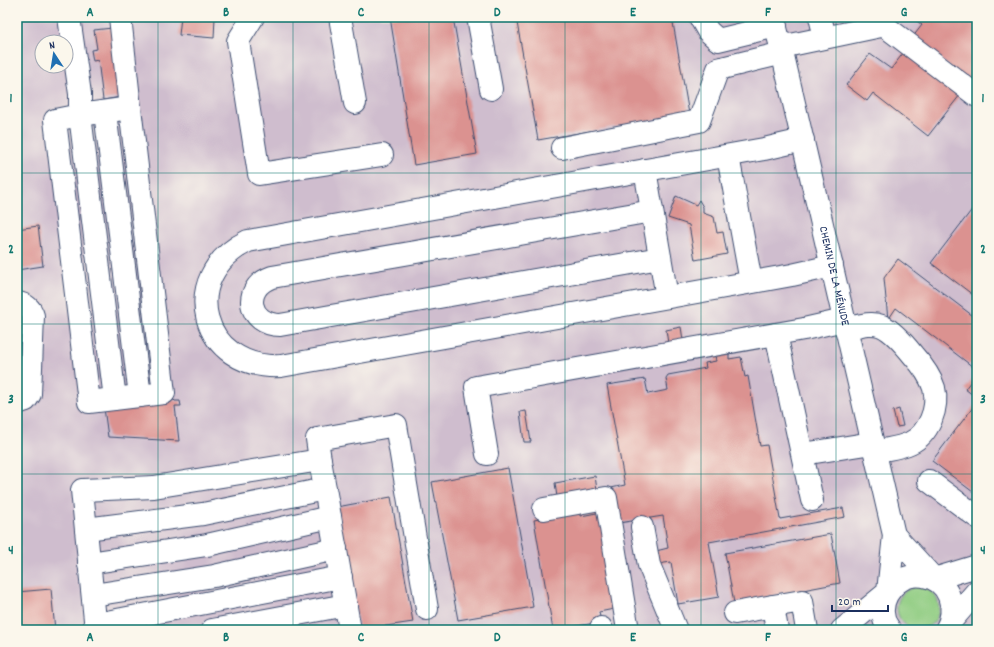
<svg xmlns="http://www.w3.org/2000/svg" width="994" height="647" viewBox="0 0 994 647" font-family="Dekko,sans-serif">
<rect width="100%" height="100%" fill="#fbf7ec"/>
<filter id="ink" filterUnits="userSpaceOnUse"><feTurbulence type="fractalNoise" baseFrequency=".025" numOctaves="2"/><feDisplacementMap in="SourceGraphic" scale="8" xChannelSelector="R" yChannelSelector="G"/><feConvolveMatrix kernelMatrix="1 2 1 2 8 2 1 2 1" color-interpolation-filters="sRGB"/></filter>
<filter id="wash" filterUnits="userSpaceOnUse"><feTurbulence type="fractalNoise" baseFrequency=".012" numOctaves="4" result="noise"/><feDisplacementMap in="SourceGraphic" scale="16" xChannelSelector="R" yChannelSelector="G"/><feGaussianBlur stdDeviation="0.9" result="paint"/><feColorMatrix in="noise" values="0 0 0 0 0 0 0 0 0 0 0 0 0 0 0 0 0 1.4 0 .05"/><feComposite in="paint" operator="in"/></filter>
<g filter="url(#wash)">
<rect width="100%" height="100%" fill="#efead1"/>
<path fill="#cfbdce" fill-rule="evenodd" d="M17,17H977V630H17ZM42,42H66V66H42Z"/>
<circle fill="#8fcc81" stroke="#557e70" cx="918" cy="608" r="21"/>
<g id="blocks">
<g fill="#db9290">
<path d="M181,17H215L214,38L179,35Z"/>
<path d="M390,17H453L477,154L414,165Z"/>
<path d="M516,17H672L689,114L538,140Z"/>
<path d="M912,17H977V88L912,38L922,25Z"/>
<path d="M112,28L121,97L103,100L98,60L93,61L91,50L97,49L94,30Z"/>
<path d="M904,52L960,95L928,136L873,93L867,101L846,85L870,54L891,69Z"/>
<path d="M676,196L696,205L699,200L703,207V213L714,217L717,233L723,232L727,254L695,260L689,225L668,218Z"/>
<path d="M977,203V298L931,263Z"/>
<path d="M38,226L43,266L17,270V229Z"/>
<path d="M898,259L977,319V370L896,308L888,320L884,278Z"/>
<path d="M17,316H25L19,396H17Z"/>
<path d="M681,327L683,340L668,343L666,330Z"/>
<path d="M729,353V359L741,357L745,377L748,376L760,446L767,445L780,519L843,508L845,517L709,542L719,597L678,604L671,562L658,564L656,551L668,548L663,516L619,523L611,488L625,485L607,385L645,379L648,394L668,390L666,378L668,375L706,368L705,363L716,361L715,355Z"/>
<path d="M977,373V398L965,389Z"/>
<path d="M174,400L175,401H180L181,406H175L179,441L108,437L104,408Z"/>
<path d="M977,402V495L932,461Z"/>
<path d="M899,409L903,426L897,427L893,411Z"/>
<path d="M526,411L531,442H524L520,412Z"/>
<path d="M508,468L533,607L458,620L432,482Z"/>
<path d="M595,476L597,490L557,497L555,483Z"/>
<path d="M391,497L413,622L359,630L337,507Z"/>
<path d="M581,512V516L602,512L619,608L599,612L601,622L571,627L572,630H553L534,520Z"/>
<path d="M831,534L840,583L734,603L725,553Z"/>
<path d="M51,589L55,630H17V592Z"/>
</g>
</g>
</g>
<g filter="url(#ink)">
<use href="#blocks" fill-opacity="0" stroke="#3b4b6f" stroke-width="1"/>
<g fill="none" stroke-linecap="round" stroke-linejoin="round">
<defs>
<g id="minor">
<path d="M69,17L80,94V115L130,108L120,17"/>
<path d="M253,17L238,41L259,174L382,155"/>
<path d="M340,17L355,103"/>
<path d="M478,17L491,89"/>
<path d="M700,17L708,31L718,40L776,26"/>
<path id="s1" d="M773,17L781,47L894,535"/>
<path d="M820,17L825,37"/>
<path d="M781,47L881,26L886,27L977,96"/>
<path d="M105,112L140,396"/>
<path d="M803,140L764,149L248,241C176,276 201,370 281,366L792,275L832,266"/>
<path d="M562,148L699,121L718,69L783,53"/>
<path d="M728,156L751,282"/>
<path d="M645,170L667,297"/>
<path d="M652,211L272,277C241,288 248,325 280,325L660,258"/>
<path d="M17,303C25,304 31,308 33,316L30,394L26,400L17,403"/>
<path d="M846,329C858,326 870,321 882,326C893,331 905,345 913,355C922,365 930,375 934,388C939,408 929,434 910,443C899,448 886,449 875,452"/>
<path d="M776,334L812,500"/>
<path d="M115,399L80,115L55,120L89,402L164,393L130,108"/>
<path d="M487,454L476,387L804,329L844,320"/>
<path d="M803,454L872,443"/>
<path d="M320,460L317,439L396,425L427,609"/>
<path d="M929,481L977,517"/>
<path d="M544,509L606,498L628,630"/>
<path d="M642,527L649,565L676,630"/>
<path d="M86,529L203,514L325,489"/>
<path d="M89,563L207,545L330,517"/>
<path d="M934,579L977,566"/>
<path d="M93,595L214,576L336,549"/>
<path d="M735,613L773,606"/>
<path d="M951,621L977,591"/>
<path d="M96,624L341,577"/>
<path d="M601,628L602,630"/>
<path d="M96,630L82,490L154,487L320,460L350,630"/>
<path d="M212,630L346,605"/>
<path d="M777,630L773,606L802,601L807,630"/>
<path d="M842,630L888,592L894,535L934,579"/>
<path d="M890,630C888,627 885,623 884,619C878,596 899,572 923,576C950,580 958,609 946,630"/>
</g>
</defs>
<use href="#minor" stroke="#3b4b6f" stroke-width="24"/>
<use href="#minor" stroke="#fff" stroke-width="22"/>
</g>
</g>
<path fill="none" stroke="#0f766e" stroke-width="1" stroke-opacity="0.55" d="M158,17V630M293,17V630M429,17V630M565,17V630M701,17V630M836,17V630M17,173H977M17,324H977M17,474H977"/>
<g text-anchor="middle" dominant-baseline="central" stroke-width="4" stroke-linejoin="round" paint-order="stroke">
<g font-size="12" fill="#1b2f5e" stroke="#fbf7ec">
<text stroke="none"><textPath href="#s1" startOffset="266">CHEMIN DE LA MÉNUDE</textPath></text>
</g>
</g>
<rect width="994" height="647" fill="none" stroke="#fbf7ec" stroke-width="44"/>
<g transform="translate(54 54) rotate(348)"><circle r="19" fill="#fbf7ec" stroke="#a1a7b3"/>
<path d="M0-3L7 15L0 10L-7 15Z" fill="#1f6fb2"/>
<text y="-6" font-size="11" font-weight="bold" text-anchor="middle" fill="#1b2f5e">N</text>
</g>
<path d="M832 605v6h56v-6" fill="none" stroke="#1b2f5e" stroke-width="2"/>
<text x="838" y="605" font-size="12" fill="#1b2f5e" stroke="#fbf7ec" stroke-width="3" paint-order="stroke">20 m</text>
<rect x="22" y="22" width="950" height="603" fill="none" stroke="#0f766e" stroke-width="1.5"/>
<g font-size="13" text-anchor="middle" font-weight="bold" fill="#0f766e">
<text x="90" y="16">A</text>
<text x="226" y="16">B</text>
<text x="361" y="16">C</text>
<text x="497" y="16">D</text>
<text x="633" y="16">E</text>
<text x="768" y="16">F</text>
<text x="904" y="16">G</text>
<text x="11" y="102">1</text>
<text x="983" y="102">1</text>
<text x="11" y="253">2</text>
<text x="983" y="253">2</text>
<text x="11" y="403">3</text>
<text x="983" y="403">3</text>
<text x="11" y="554">4</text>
<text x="983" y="554">4</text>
<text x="90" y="641">A</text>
<text x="226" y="641">B</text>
<text x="361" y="641">C</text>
<text x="497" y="641">D</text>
<text x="633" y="641">E</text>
<text x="768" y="641">F</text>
<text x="904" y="641">G</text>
</g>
</svg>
